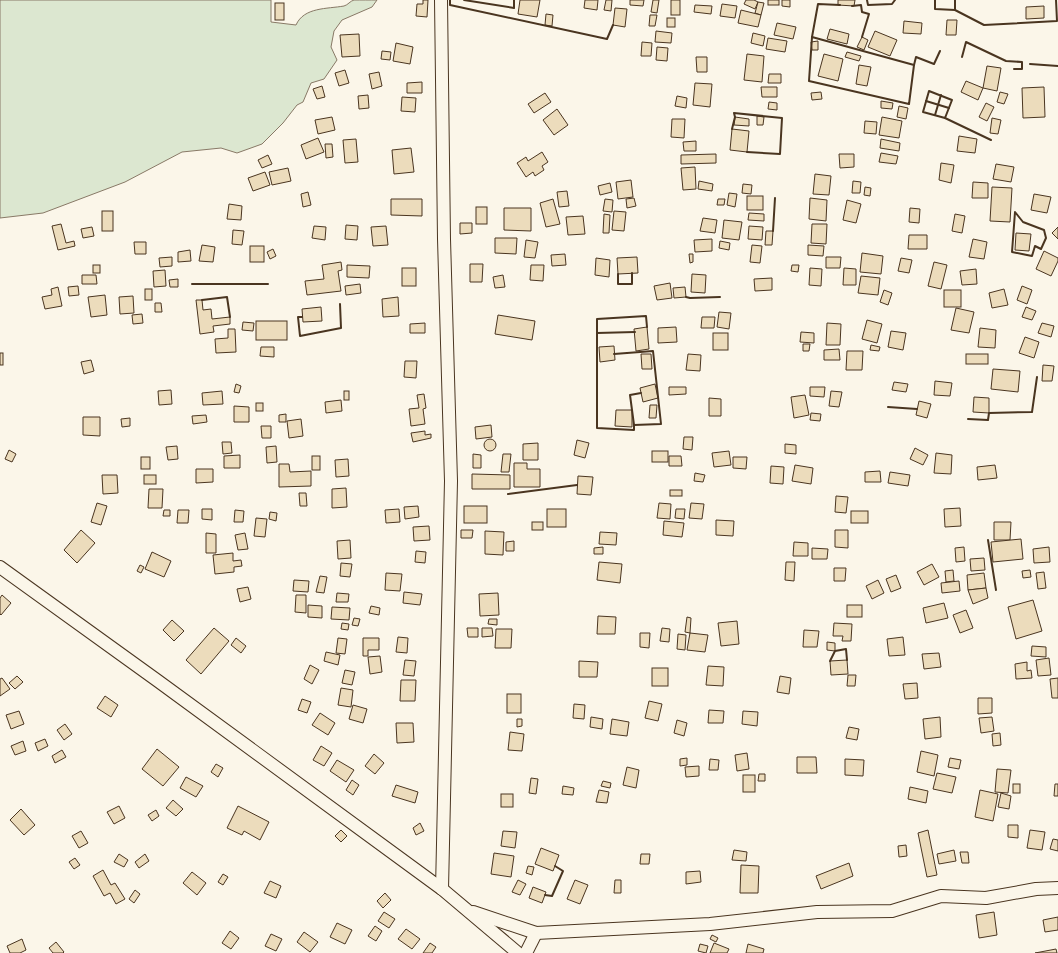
<svg xmlns="http://www.w3.org/2000/svg" width="1058" height="953" viewBox="0 0 1058 953" font-family="Figtree,sans-serif">
<rect width="100%" height="100%" fill="#fbf6e9"/>
<path fill="#dce7d0" stroke="#887966" d="M0,0H271V22L296,25C304,7 327,9 344,6C348,5 350,1 354,0C361,0 370,0 377,0L372,7L342,20L334,31L331,47L337,60L324,79L311,83L303,102L297,105L283,123L262,144L237,153L221,148L182,152L125,182L43,213L0,218Z"/>
<g fill="#ecdcbc" stroke="#4a3520">
<path d="M423,0H428L427,17L416,16L417,4H423Z"/>
<path d="M520,0H540L537,17L518,14Z"/>
<path d="M585,0H598L597,10L584,8Z"/>
<path d="M606,0H612L611,11L604,10Z"/>
<path d="M630,0H644L643,6L630,5Z"/>
<path d="M653,0H659L657,13L651,12Z"/>
<rect x="671" y="0" width="9" height="15"/>
<path d="M746,0H754L758,2L755,9L744,4Z"/>
<rect x="768" y="0" width="11" height="5"/>
<path d="M782,0H790V7L782,6Z"/>
<path d="M838,0H855L854,6L838,5Z"/>
<path d="M758,2L764,3L761,15L755,13Z"/>
<rect x="275" y="3" width="9" height="17"/>
<path d="M722,4L737,6L735,18L720,16Z"/>
<path d="M695,5L712,6L711,14L694,12Z"/>
<path d="M1044,6V18L1026,19V7Z"/>
<path d="M615,8L627,9L625,27L613,25Z"/>
<path d="M741,10L761,15L758,27L738,23Z"/>
<path d="M546,14L553,15L552,26L545,25Z"/>
<path d="M650,15H657L655,26H649Z"/>
<rect x="667" y="18" width="8" height="9"/>
<path d="M947,20H957L956,35H946Z"/>
<path d="M904,21L922,23L921,34L903,33Z"/>
<path d="M777,23L796,27L793,39L774,35Z"/>
<path d="M830,29L849,34L847,44L827,39Z"/>
<path d="M656,31L672,33L671,43L655,42Z"/>
<path d="M875,31L897,40L890,56L868,47Z"/>
<path d="M753,33L765,36L763,46L751,43Z"/>
<path d="M359,34L360,56L342,57L340,35Z"/>
<path d="M862,37L868,40L864,50L857,47Z"/>
<path d="M768,38L787,41L785,52L766,49Z"/>
<path d="M818,41V50H812L811,42Z"/>
<path d="M642,42L652,43L651,56H641Z"/>
<path d="M396,43L413,47L410,64L393,61Z"/>
<path d="M657,47L668,48L667,61L656,60Z"/>
<path d="M382,51L391,52L390,60L381,59Z"/>
<path d="M847,52L861,56L859,61L845,57Z"/>
<path d="M747,54L764,56L762,82L744,80Z"/>
<path d="M824,54L843,59L838,81L818,76Z"/>
<path d="M696,57H707V72H697Z"/>
<path d="M859,65L871,67L867,86L856,84Z"/>
<path d="M987,66L1001,68L997,91L983,88Z"/>
<path d="M345,70L349,83L339,86L335,73Z"/>
<path d="M379,72L382,86L372,89L369,74Z"/>
<path d="M769,74H781V83H768Z"/>
<path d="M966,81L983,88L978,100L961,92Z"/>
<path d="M422,82V93H407V83Z"/>
<path d="M695,83L712,84L710,107L693,105Z"/>
<path d="M322,86L325,97L317,99L313,89Z"/>
<path d="M761,87H777V97H762Z"/>
<path d="M1044,87L1045,117L1023,118L1022,88Z"/>
<path d="M821,92L822,99L812,100L811,93Z"/>
<path d="M1000,92L1008,94L1004,104L997,102Z"/>
<path d="M545,93L551,102L534,113L528,104Z"/>
<path d="M368,95L369,108L359,109L358,96Z"/>
<path d="M677,96L687,98L686,108L675,106Z"/>
<path d="M402,97L416,98L415,112L401,111Z"/>
<path d="M881,101L893,103L892,109L881,108Z"/>
<path d="M769,102L777,103V110L768,109Z"/>
<path d="M986,103L994,107L987,121L979,117Z"/>
<path d="M899,106L908,108L906,119L897,117Z"/>
<path d="M557,109L568,125L554,135L543,120Z"/>
<path d="M757,116L764,117L763,125H757Z"/>
<path d="M332,117L335,130L318,134L315,120Z"/>
<path d="M735,117L749,119V126L734,125Z"/>
<path d="M882,117L902,121L899,138L879,135Z"/>
<path d="M992,118L1001,120L998,134L990,133Z"/>
<path d="M672,119H685L684,138L671,137Z"/>
<path d="M865,121L877,122L876,134L864,133Z"/>
<path d="M732,129L749,131L747,152L730,150Z"/>
<path d="M959,136L977,139L975,153L957,151Z"/>
<path d="M318,138L324,152L306,159L301,145Z"/>
<path d="M356,139L358,162L345,163L343,140Z"/>
<path d="M881,139L900,143L899,151L880,148Z"/>
<path d="M696,141V151H684L683,142Z"/>
<path d="M325,144H332L333,157L326,158Z"/>
<path d="M411,148L414,172L394,174L392,150Z"/>
<path d="M542,152L548,162L542,166L544,170L535,176L533,172L526,177L517,163L526,157L528,161Z"/>
<path d="M881,153L898,156L896,164L879,162Z"/>
<path d="M716,154V163L681,164V155Z"/>
<path d="M839,154H854V167L840,168Z"/>
<path d="M268,155L272,164L262,168L258,160Z"/>
<path d="M941,163L954,165L951,183L939,180Z"/>
<path d="M996,164L1014,167L1011,182L993,179Z"/>
<path d="M695,167L696,189L683,190L681,168Z"/>
<path d="M288,168L291,181L272,185L269,172Z"/>
<path d="M265,172L270,185L253,191L248,178Z"/>
<path d="M815,174L831,176L829,195L813,194Z"/>
<path d="M631,180L633,197L618,199L616,182Z"/>
<path d="M699,181L713,184L712,191L698,189Z"/>
<path d="M853,181L861,182L860,193H852Z"/>
<path d="M973,182L988,183V198H972Z"/>
<path d="M610,183L612,192L600,195L598,186Z"/>
<path d="M743,184L752,185L751,194L742,193Z"/>
<path d="M865,187L871,188L870,196L864,195Z"/>
<path d="M992,187L1012,188L1010,222L990,221Z"/>
<path d="M567,191L569,206L559,207L557,192Z"/>
<path d="M308,192L311,205L303,207L301,194Z"/>
<path d="M729,193L737,194L735,207L727,205Z"/>
<path d="M1034,194L1051,197L1047,213L1031,210Z"/>
<rect x="747" y="196" width="16" height="14"/>
<path d="M634,198L636,206L627,208L626,199Z"/>
<path d="M810,198L827,200L826,221L809,219Z"/>
<path d="M391,199H422V216L391,215Z"/>
<path d="M553,199L560,224L546,227L540,203Z"/>
<path d="M605,199L613,200L612,212L603,211Z"/>
<path d="M718,199H725L724,205H717Z"/>
<path d="M847,200L861,204L856,223L843,220Z"/>
<path d="M229,204L242,206L241,220L227,219Z"/>
<rect x="476" y="207" width="11" height="17"/>
<path d="M504,208H531V231L504,230Z"/>
<path d="M910,208L920,209L919,223L909,222Z"/>
<rect x="102" y="211" width="11" height="20"/>
<path d="M614,211L626,212L624,231L612,230Z"/>
<path d="M749,213L764,214V221L748,220Z"/>
<path d="M604,214L610,215L609,233H603Z"/>
<path d="M955,214L965,216L962,233L952,231Z"/>
<path d="M583,216L585,234L568,235L566,217Z"/>
<path d="M703,218L717,220L715,233L700,231Z"/>
<path d="M724,220L742,222L739,240L722,238Z"/>
<path d="M460,223H472V233L460,234Z"/>
<path d="M61,224L66,243L74,241L75,246L58,250L52,226Z"/>
<path d="M812,224H827L826,244L811,243Z"/>
<path d="M346,225L358,226L357,240L345,239Z"/>
<path d="M314,226L326,227L325,240L312,238Z"/>
<path d="M386,226L388,245L373,246L371,227Z"/>
<path d="M749,226L763,227L762,240L748,239Z"/>
<path d="M92,227L94,236L83,238L81,229Z"/>
<path d="M1058,227V239L1052,233Z"/>
<path d="M233,230L244,231L242,245L232,244Z"/>
<path d="M766,231H773L772,245H765Z"/>
<path d="M1016,233L1031,234L1029,251L1015,250Z"/>
<path d="M909,235H927V249H908Z"/>
<path d="M495,238H517L516,254L495,253Z"/>
<path d="M712,239V251L695,252L694,240Z"/>
<path d="M973,239L987,242L984,259L969,257Z"/>
<path d="M526,240L538,242L535,258L524,257Z"/>
<path d="M720,241L730,243L729,250L719,248Z"/>
<path d="M134,242H146V254H135Z"/>
<path d="M202,245L215,247L213,262L199,261Z"/>
<path d="M752,245L762,246L760,263L750,262Z"/>
<path d="M808,245L824,246L823,256L808,255Z"/>
<rect x="250" y="246" width="14" height="16"/>
<path d="M273,249L276,256L270,259L267,252Z"/>
<path d="M190,250L191,261L178,262V252Z"/>
<path d="M1044,251L1058,258V261L1051,276L1036,269Z"/>
<path d="M862,253L883,256L881,274L860,272Z"/>
<path d="M565,254L566,265L552,266L551,255Z"/>
<path d="M689,254H693V262L690,263Z"/>
<path d="M172,257V266L160,267L159,258Z"/>
<path d="M637,257L638,273L618,274L617,258Z"/>
<path d="M826,257H841L840,268H826Z"/>
<path d="M596,258L610,260L609,277L595,275Z"/>
<path d="M901,258L912,260L909,273L898,271Z"/>
<path d="M341,262L342,270L338,271L341,291L307,295L305,281L324,279L322,265Z"/>
<path d="M934,262L947,265L941,289L928,286Z"/>
<path d="M470,264H483L482,282H470Z"/>
<rect x="93" y="265" width="7" height="8"/>
<path d="M347,265L370,266L369,278L347,277Z"/>
<path d="M531,265H544L543,281L530,280Z"/>
<path d="M792,265H799L798,272L791,271Z"/>
<rect x="402" y="268" width="14" height="18"/>
<path d="M810,268L822,269L821,286L809,285Z"/>
<path d="M844,268L856,269V285H843Z"/>
<path d="M976,269L977,284L962,285L960,271Z"/>
<path d="M165,270L166,286L154,287L153,271Z"/>
<path d="M692,274L706,275L705,293L691,292Z"/>
<path d="M82,275H96L97,284H82Z"/>
<path d="M503,275L505,287L495,288L493,277Z"/>
<path d="M861,276L880,278L878,295L858,293Z"/>
<path d="M772,278V290L755,291L754,279Z"/>
<path d="M178,279V287H170L169,280Z"/>
<path d="M670,283L672,298L657,300L654,286Z"/>
<path d="M360,284L361,293L346,295L345,286Z"/>
<path d="M78,286L79,295L69,296L68,287Z"/>
<path d="M1022,286L1032,290L1027,304L1017,300Z"/>
<path d="M58,287L62,306L45,309L42,297L52,295L51,289Z"/>
<path d="M685,287L686,297L674,298L673,288Z"/>
<rect x="145" y="289" width="7" height="11"/>
<path d="M1004,289L1008,305L992,308L989,293Z"/>
<path d="M884,290L892,293L888,305L880,302Z"/>
<rect x="944" y="290" width="17" height="17"/>
<path d="M105,295L107,315L91,317L88,297Z"/>
<path d="M133,296L134,313L120,314L119,297Z"/>
<path d="M398,297L399,316L383,317L382,299Z"/>
<path d="M196,300H202L203,310L211,309L212,319L230,317V324L213,326L214,332L200,334Z"/>
<path d="M155,303H161L162,312H155Z"/>
<path d="M321,307L322,321L303,322L302,309Z"/>
<path d="M1026,307L1036,311L1032,320L1022,317Z"/>
<path d="M956,308L974,312L969,333L951,330Z"/>
<path d="M719,312L731,313L729,329L717,327Z"/>
<path d="M142,314L143,323L133,324L132,315Z"/>
<path d="M498,315L535,321L532,340L495,334Z"/>
<path d="M702,317H715L714,328H701Z"/>
<path d="M867,320L882,324L877,343L862,339Z"/>
<rect x="256" y="321" width="31" height="19"/>
<path d="M243,322L254,323L253,331L242,330Z"/>
<path d="M425,323V333H410V324Z"/>
<path d="M827,323L841,324L840,345H826Z"/>
<path d="M1042,323L1054,326L1051,337L1038,333Z"/>
<path d="M647,327L649,349L636,351L634,329Z"/>
<path d="M676,327L677,342L658,343V328Z"/>
<path d="M980,328L996,330L995,348L978,347Z"/>
<path d="M228,329H235L236,352L216,353L215,339L228,338Z"/>
<path d="M891,331L906,333L903,350L888,347Z"/>
<path d="M801,332L814,333V343L800,342Z"/>
<rect x="713" y="333" width="15" height="17"/>
<path d="M1025,337L1039,342L1034,358L1019,353Z"/>
<path d="M803,344H810L809,351H803Z"/>
<path d="M871,345L880,347L879,351L870,350Z"/>
<path d="M614,346L615,360L600,362L599,347Z"/>
<path d="M261,347H274V357L260,356Z"/>
<path d="M839,349L840,360H824V350Z"/>
<path d="M847,351H863L862,370H846Z"/>
<rect x="0" y="353" width="3" height="12"/>
<path d="M641,354H651L652,369H642Z"/>
<path d="M688,354L701,355L700,371L686,370Z"/>
<rect x="966" y="354" width="22" height="10"/>
<path d="M91,360L94,371L84,374L81,362Z"/>
<path d="M405,361H417L416,378L404,377Z"/>
<path d="M1043,365L1054,366L1052,381H1042Z"/>
<path d="M993,369L1020,371L1018,392L991,389Z"/>
<path d="M935,381L952,383L950,396L934,395Z"/>
<path d="M894,382L908,384L906,392L892,390Z"/>
<path d="M236,384L241,386L239,393L234,392Z"/>
<path d="M655,384L658,398L643,402L640,388Z"/>
<path d="M669,387H686V394L669,395Z"/>
<path d="M810,387H825L824,397L810,396Z"/>
<path d="M171,390L172,404L159,405L158,391Z"/>
<path d="M222,391L223,404L203,405L202,393Z"/>
<rect x="344" y="391" width="5" height="9"/>
<path d="M831,391L842,392L839,407L829,406Z"/>
<path d="M424,394L426,408L423,409L425,424L411,426L409,409L419,408L417,395Z"/>
<path d="M805,395L809,415L794,418L791,397Z"/>
<path d="M974,397L989,398V413L973,412Z"/>
<path d="M709,398L721,399V416H709Z"/>
<path d="M341,400L342,411L326,413L325,402Z"/>
<path d="M919,401L931,404L927,418L916,415Z"/>
<rect x="256" y="403" width="7" height="8"/>
<path d="M650,405H657L656,418H649Z"/>
<path d="M234,406L249,407V422H234Z"/>
<path d="M616,410H632V427L615,426Z"/>
<path d="M811,413L821,414L820,421L810,420Z"/>
<path d="M286,414V422H279V415Z"/>
<path d="M206,415L207,422L193,424L192,416Z"/>
<path d="M83,417H100V436L83,435Z"/>
<path d="M130,418V426L122,427L121,419Z"/>
<path d="M301,419L303,436L289,438L287,421Z"/>
<path d="M491,425L492,437L476,439L475,427Z"/>
<path d="M261,426H271V438H262Z"/>
<path d="M425,431V435L431,434V438L413,442L411,433Z"/>
<path d="M684,437H693L692,450L683,449Z"/>
<circle cx="490" cy="445" r="6"/>
<path d="M577,440L589,443L585,458L574,455Z"/>
<path d="M222,442H231L232,453L223,454Z"/>
<path d="M538,443V460H523V444Z"/>
<path d="M785,444L796,445V454L785,453Z"/>
<path d="M177,446L178,459L168,460L166,447Z"/>
<path d="M276,446L277,462L267,463L266,447Z"/>
<path d="M915,448L928,455L923,465L910,459Z"/>
<path d="M9,450L16,454L12,462L5,459Z"/>
<rect x="652" y="451" width="16" height="11"/>
<path d="M729,451L731,465L714,467L712,453Z"/>
<path d="M936,453L952,455L951,474L934,473Z"/>
<path d="M473,454L481,455V468H473Z"/>
<path d="M503,454H511L509,472H501Z"/>
<path d="M240,455V468H224V456Z"/>
<rect x="312" y="456" width="8" height="14"/>
<path d="M669,456H681L682,466H669Z"/>
<rect x="141" y="457" width="9" height="12"/>
<path d="M733,457H747L746,469L733,468Z"/>
<path d="M348,459L349,476L336,477L335,460Z"/>
<path d="M514,463H527V469H540V487H514Z"/>
<path d="M279,464H289L290,472L311,471V486L279,487Z"/>
<path d="M795,465L813,468L811,484L792,481Z"/>
<path d="M995,465L997,478L978,480L977,467Z"/>
<path d="M771,466L784,467L783,484L770,483Z"/>
<path d="M196,469H213V482L196,483Z"/>
<path d="M880,471L881,482H865V472Z"/>
<path d="M890,472L910,475L908,486L888,483Z"/>
<path d="M695,473L705,475L703,482L694,481Z"/>
<path d="M472,474L510,475V489H472Z"/>
<path d="M102,475H117L118,493L103,494Z"/>
<rect x="144" y="475" width="12" height="9"/>
<path d="M578,476L593,477L591,495L577,494Z"/>
<path d="M346,488L347,507L332,508V489Z"/>
<path d="M149,489H163L162,508H148Z"/>
<rect x="670" y="490" width="12" height="6"/>
<path d="M299,493H306L307,506H300Z"/>
<path d="M836,496L848,497L846,513L835,512Z"/>
<path d="M97,503L107,506L101,525L91,522Z"/>
<path d="M659,503L671,504L670,519L657,518Z"/>
<path d="M691,503L704,504L702,519L689,518Z"/>
<path d="M418,506L419,517L405,519L404,507Z"/>
<rect x="464" y="506" width="23" height="17"/>
<path d="M960,508L961,526L945,527L944,509Z"/>
<path d="M202,509H212V520L202,519Z"/>
<path d="M399,509L400,522L386,523L385,510Z"/>
<rect x="547" y="509" width="19" height="18"/>
<path d="M676,509H685L684,519L675,518Z"/>
<path d="M164,510H170V516H163Z"/>
<path d="M178,510H189L188,523H177Z"/>
<path d="M235,510L244,511L243,522H234Z"/>
<rect x="851" y="511" width="17" height="12"/>
<path d="M270,512L277,513L276,521L269,519Z"/>
<path d="M256,518L267,519L265,537L254,536Z"/>
<path d="M716,520L734,521L733,536L716,535Z"/>
<path d="M664,521L684,523L682,537L663,535Z"/>
<rect x="532" y="522" width="11" height="8"/>
<path d="M994,522H1011L1010,540H994Z"/>
<path d="M429,526L430,540L414,541L413,527Z"/>
<path d="M81,530L95,543L77,563L64,550Z"/>
<path d="M461,530H473L472,538H461Z"/>
<path d="M835,530H848V548L835,547Z"/>
<path d="M485,531L504,532L503,555L485,554Z"/>
<path d="M600,532L617,533L616,545L599,544Z"/>
<path d="M206,533L216,534V553H206Z"/>
<path d="M245,533L248,549L238,550L235,535Z"/>
<path d="M1021,539L1023,559L993,562L991,542Z"/>
<path d="M350,540L351,558L338,559L337,541Z"/>
<path d="M514,541V551H506V542Z"/>
<path d="M794,542L808,543V556H793Z"/>
<path d="M603,547V554H594V548Z"/>
<path d="M964,547L965,561L956,562L955,548Z"/>
<path d="M1049,547L1050,562L1034,563L1033,549Z"/>
<path d="M812,548L828,549L827,559H812Z"/>
<path d="M416,551L426,552L425,563L415,562Z"/>
<path d="M152,552L171,561L164,577L145,569Z"/>
<path d="M233,553V561L241,560L242,566L234,567V572L215,574L213,555Z"/>
<path d="M984,558L985,570L971,571L970,559Z"/>
<path d="M599,562L622,564L620,583L597,580Z"/>
<path d="M786,562H795L794,581L785,580Z"/>
<path d="M341,563L352,564L350,577L340,576Z"/>
<path d="M932,564L939,577L924,585L917,572Z"/>
<path d="M140,565L144,567L141,573L137,571Z"/>
<path d="M834,568H846L845,581H834Z"/>
<path d="M953,570L954,581L946,582L945,571Z"/>
<path d="M1030,570L1031,577L1023,578L1022,571Z"/>
<path d="M1044,572L1046,588L1038,589L1036,573Z"/>
<path d="M386,573L402,574L400,591L385,590Z"/>
<path d="M984,573L986,588L968,590L967,575Z"/>
<path d="M896,575L901,588L891,592L886,579Z"/>
<path d="M320,576L327,577L324,593L316,592Z"/>
<path d="M294,580L309,581L308,592L293,591Z"/>
<path d="M878,580L884,593L872,599L866,586Z"/>
<path d="M959,581L960,591L942,593L941,583Z"/>
<path d="M248,587L251,599L240,602L237,589Z"/>
<path d="M986,588L988,598L973,604L968,590Z"/>
<path d="M404,592L422,594L420,605L403,603Z"/>
<path d="M337,593L349,594L348,602H336Z"/>
<path d="M498,593L499,615L480,616L479,594Z"/>
<path d="M2,595L11,603L1,615L0,614V598Z"/>
<path d="M296,595H306V613L295,612Z"/>
<path d="M1033,600L1042,631L1016,639L1008,607Z"/>
<path d="M944,603L948,618L926,623L923,608Z"/>
<path d="M308,605L322,606V618L308,617Z"/>
<rect x="847" y="605" width="15" height="12"/>
<path d="M371,606L380,608L379,615L369,613Z"/>
<path d="M332,607L350,608L349,620L331,619Z"/>
<path d="M966,610L973,628L960,633L953,615Z"/>
<path d="M598,616L616,617L615,634H597Z"/>
<path d="M687,617L691,618L690,633L685,632Z"/>
<path d="M354,618L360,619L358,626L352,625Z"/>
<path d="M489,619H497V625L488,624Z"/>
<path d="M172,620L184,631L174,641L163,630Z"/>
<path d="M737,621L739,644L721,646L718,623Z"/>
<path d="M342,623L349,624L348,630L341,629Z"/>
<path d="M834,623L852,624L851,641H842L843,636H833Z"/>
<path d="M214,628L229,641L201,674L186,660Z"/>
<path d="M467,628H478V637H468Z"/>
<path d="M482,628H492L493,636L482,637Z"/>
<path d="M662,628L670,629L669,642L660,641Z"/>
<path d="M496,629H512L511,648H495Z"/>
<path d="M804,630L819,631L817,647H803Z"/>
<path d="M640,633H650L649,648L640,647Z"/>
<path d="M690,633L708,635L705,652L687,650Z"/>
<path d="M678,634L686,635L685,650L677,649Z"/>
<path d="M398,637L408,638L407,653L396,652Z"/>
<path d="M903,637L905,655L889,656L887,639Z"/>
<path d="M236,638L246,646L241,653L231,645Z"/>
<path d="M338,638L347,639L345,654L336,653Z"/>
<path d="M363,638H379V650H368V656H363Z"/>
<path d="M827,642L835,643V651L827,650Z"/>
<path d="M1032,646L1046,647V657L1031,656Z"/>
<path d="M326,652L340,655L338,665L324,661Z"/>
<path d="M939,653L941,667L924,669L922,654Z"/>
<path d="M380,656L382,672L370,674L368,657Z"/>
<path d="M1049,658L1051,675L1038,676L1036,660Z"/>
<path d="M405,660L416,661L414,676L403,675Z"/>
<path d="M847,660L848,674L831,675L830,661Z"/>
<path d="M579,661L598,662L597,677H579Z"/>
<path d="M1027,662V671L1031,670L1032,678L1016,679L1015,664Z"/>
<path d="M310,665L319,670L312,684L304,679Z"/>
<path d="M708,666L724,667L723,686L706,685Z"/>
<rect x="652" y="668" width="16" height="18"/>
<path d="M345,670L355,672L352,685L342,683Z"/>
<path d="M848,675H856L855,686H847Z"/>
<path d="M17,676L23,682L15,689L9,683Z"/>
<path d="M780,676L791,678L789,694L777,692Z"/>
<path d="M2,678L10,689L0,696V679Z"/>
<path d="M1058,678V698H1052L1050,679Z"/>
<path d="M401,680H416L415,701H400Z"/>
<path d="M917,683L918,698L905,699L903,684Z"/>
<path d="M341,688L353,690L351,707L338,705Z"/>
<rect x="507" y="694" width="14" height="19"/>
<path d="M105,696L118,705L111,717L97,708Z"/>
<path d="M978,698H992V713L978,714Z"/>
<path d="M302,699L311,702L307,713L298,710Z"/>
<path d="M649,701L662,704L658,721L645,718Z"/>
<path d="M574,704L585,705L584,719L573,718Z"/>
<path d="M353,705L367,709L363,723L349,719Z"/>
<path d="M709,710L724,711L723,723H708Z"/>
<path d="M19,711L24,724L11,729L6,715Z"/>
<path d="M743,711L758,712L757,726L742,724Z"/>
<path d="M320,713L335,723L328,735L312,725Z"/>
<path d="M591,717L603,719L602,729L590,727Z"/>
<path d="M940,717L941,737L925,739L923,719Z"/>
<path d="M992,717L994,731L981,733L979,718Z"/>
<path d="M517,719H522V726L517,727Z"/>
<path d="M612,719L629,722L627,736L610,734Z"/>
<path d="M677,720L687,723L684,736L674,733Z"/>
<path d="M396,723H413L414,742L397,743Z"/>
<path d="M65,724L72,734L64,740L57,730Z"/>
<path d="M849,727L859,729L857,740L846,738Z"/>
<path d="M510,732L524,734L522,751L508,750Z"/>
<path d="M1000,733L1001,745L993,746L992,734Z"/>
<path d="M45,739L48,746L38,751L35,743Z"/>
<path d="M23,741L26,751L15,755L11,746Z"/>
<path d="M321,746L332,753L324,766L313,760Z"/>
<path d="M157,749L179,767L163,786L142,769Z"/>
<path d="M62,750L66,757L55,763L52,756Z"/>
<path d="M921,751L938,755L934,776L917,772Z"/>
<path d="M747,753L749,769L737,771L735,755Z"/>
<path d="M374,754L384,763L375,774L365,766Z"/>
<path d="M797,757H816L817,773H797Z"/>
<path d="M687,758V765L680,766V759Z"/>
<path d="M950,758L961,760L959,769L948,767Z"/>
<path d="M710,759L719,760L718,770H709Z"/>
<path d="M845,759L864,760L863,776L845,775Z"/>
<path d="M337,760L354,770L346,782L330,771Z"/>
<path d="M216,764L223,768L218,777L211,772Z"/>
<path d="M699,766V776L686,777L685,767Z"/>
<path d="M627,767L639,770L636,788L623,785Z"/>
<path d="M997,769L1011,770L1008,793L995,792Z"/>
<path d="M937,773L956,777L952,793L933,789Z"/>
<path d="M759,774H765V781H758Z"/>
<rect x="743" y="775" width="12" height="17"/>
<path d="M186,777L203,786L196,797L180,788Z"/>
<path d="M531,778L538,779L536,794L529,793Z"/>
<path d="M352,780L359,785L353,795L346,790Z"/>
<path d="M603,781L611,783L610,788L601,786Z"/>
<rect x="1013" y="784" width="7" height="9"/>
<path d="M1055,784H1058V796H1054Z"/>
<path d="M396,785L418,792L415,803L392,796Z"/>
<path d="M563,786L574,788L573,795L562,794Z"/>
<path d="M910,787L928,791L926,803L908,799Z"/>
<path d="M599,790L609,792L607,803L596,802Z"/>
<path d="M980,790L998,794L993,821L975,817Z"/>
<path d="M1001,793L1011,796L1009,809L998,807Z"/>
<rect x="501" y="794" width="12" height="13"/>
<path d="M173,800L183,809L176,816L166,808Z"/>
<path d="M119,806L125,818L114,824L107,812Z"/>
<path d="M238,806L269,822L260,840L244,831L242,835L227,828Z"/>
<path d="M21,809L35,825L24,835L10,820Z"/>
<path d="M156,810L159,816L152,821L148,815Z"/>
<path d="M420,823L424,831L416,835L413,828Z"/>
<path d="M1008,825H1018V838L1008,837Z"/>
<path d="M341,830L347,836L341,842L335,836Z"/>
<path d="M928,830L937,875L927,877L918,833Z"/>
<path d="M1030,830L1045,832L1042,850L1027,848Z"/>
<path d="M81,831L88,843L79,848L72,836Z"/>
<path d="M503,831L517,832L515,848L501,846Z"/>
<path d="M1053,839L1058,840V851L1050,849Z"/>
<path d="M906,845L907,856L899,857L898,846Z"/>
<path d="M541,848L559,855L553,871L535,864Z"/>
<path d="M734,850L747,852L746,861L732,860Z"/>
<path d="M954,850L956,861L939,864L937,854Z"/>
<path d="M960,852H968L969,863H962Z"/>
<path d="M494,853L514,856L511,877L491,874Z"/>
<path d="M119,854L128,860L124,867L114,862Z"/>
<path d="M145,854L149,861L139,868L135,862Z"/>
<path d="M641,854H650L649,864H640Z"/>
<path d="M75,858L80,865L74,869L69,862Z"/>
<path d="M849,863L853,876L821,889L816,876Z"/>
<path d="M741,865L759,866L758,893H740Z"/>
<path d="M528,866L534,867L532,875L526,873Z"/>
<path d="M103,870L111,885L115,883L125,899L116,904L110,893L104,896L93,876Z"/>
<path d="M700,871L701,882L686,884V872Z"/>
<path d="M192,872L206,883L197,895L183,883Z"/>
<path d="M223,874L228,877L223,885L218,882Z"/>
<path d="M518,880L526,884L520,895L512,892Z"/>
<path d="M575,880L588,885L580,904L567,899Z"/>
<path d="M615,880H621V893H614Z"/>
<path d="M270,881L281,886L276,898L264,893Z"/>
<path d="M533,887L546,892L542,903L529,898Z"/>
<path d="M135,890L140,894L134,903L129,899Z"/>
<path d="M385,893L391,900L383,908L377,901Z"/>
<path d="M384,912L395,919L389,928L378,921Z"/>
<path d="M994,912L997,935L979,938L976,915Z"/>
<path d="M1058,917V930L1045,932L1043,920Z"/>
<path d="M337,923L352,930L345,944L330,937Z"/>
<path d="M375,926L382,931L376,941L368,936Z"/>
<path d="M406,929L420,939L412,949L398,939Z"/>
<path d="M230,931L239,938L231,949L222,943Z"/>
<path d="M304,932L318,942L310,952L297,942Z"/>
<path d="M271,934L282,939L276,951L265,946Z"/>
<path d="M712,935L718,938L716,942L710,939Z"/>
<path d="M22,939L26,950L20,953H10L7,946Z"/>
<path d="M56,942L64,952L63,953H53L49,948Z"/>
<path d="M430,943L436,947L432,953H423Z"/>
<path d="M714,943L729,949L727,953H710Z"/>
<path d="M700,944L708,946L706,953L698,951Z"/>
<path d="M748,944L764,949L763,953H746Z"/>
<path d="M1056,949L1057,953H1035Z"/>
</g>
<g fill="none" stroke-linecap="round" stroke-linejoin="round">
<defs>
<g id="minor">
<path d="M441,0L444,239L451,481L442,889"/>
<path d="M0,567L158,681L442,889L518,953"/>
<path d="M473,912L536,933L710,924L817,912L892,911L941,896L986,898L1036,889L1058,888"/>
<path d="M526,953L536,933"/>
</g>
</defs>
<use href="#minor" stroke="#4a3520" stroke-width="14"/>
<use href="#minor" stroke="#fbf6e9" stroke-width="12"/>
<g stroke="#4a3520" stroke-width="2">
<path d="M450,0V5L607,39L613,25"/>
<path d="M464,0L514,8V0"/>
<path d="M867,0L868,5L892,4L895,0"/>
<path d="M935,0V9L955,10L984,25L1057,21L1056,0"/>
<path d="M852,6L861,5L862,12L869,14L862,37"/>
<path d="M955,10V0"/>
<path d="M812,37L914,65L909,104L809,81Z"/>
<path d="M812,37L818,4L840,5"/>
<path d="M962,57L966,42L1006,61L1022,62V69H1014"/>
<path d="M1030,64L1058,66"/>
<path d="M914,65L916,57L934,64L940,51"/>
<path d="M929,91L952,100L945,118L923,112Z"/>
<path d="M926,101L949,108"/>
<path d="M935,115L941,95"/>
<path d="M945,118L991,140"/>
<path d="M732,129L735,117L734,113L782,118L780,154L747,152"/>
<path d="M1015,212L1023,222L1044,230L1046,238L1041,249L1035,246L1032,256L1012,252Z"/>
<path d="M773,231L775,198"/>
<path d="M618,274V284H632V273"/>
<path d="M192,284H268"/>
<path d="M686,297L690,298L720,297"/>
<path d="M202,300L227,297L230,317"/>
<path d="M302,317H298L300,336L341,328L340,304"/>
<path d="M597,333L635,332"/>
<path d="M614,354L653,351L661,424L634,425L630,395L641,393"/>
<path d="M888,407L917,409"/>
<path d="M968,419L988,420L989,413L1032,412L1037,377"/>
<path d="M634,425V430L597,428V319L646,316L647,327"/>
<path d="M508,494L577,485"/>
<path d="M988,540L996,590"/>
<path d="M830,661L835,651L846,649L847,660"/>
<path d="M545,895L552,896L563,871L555,866"/>
</g>
</g>
</svg>
